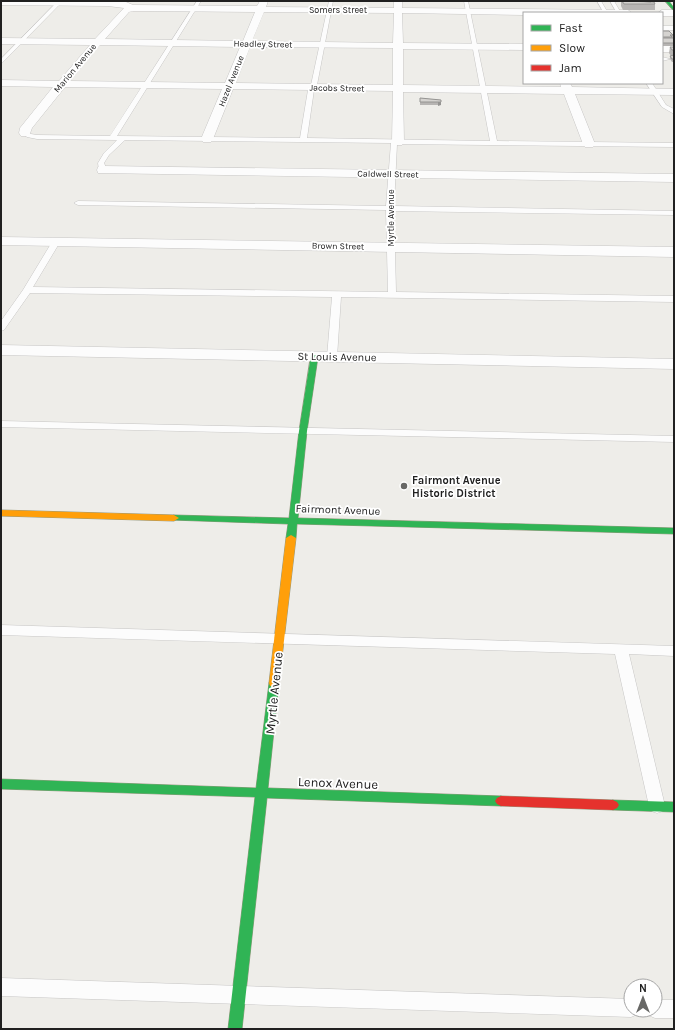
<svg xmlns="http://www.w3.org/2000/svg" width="675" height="1030" viewBox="0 0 675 1030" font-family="Karla,sans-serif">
<rect width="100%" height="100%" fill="#eeede9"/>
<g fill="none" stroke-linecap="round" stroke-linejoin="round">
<defs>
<g id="lane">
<path d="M58,1L62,2L1,64V59Z"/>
<path d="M197,1H201L117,136L300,138L308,90L311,85L329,1H333L317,85L314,90L307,138L490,141L464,1H468L497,141L674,143V147L397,144L394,206L674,211V215L394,211L396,292L674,296V302L341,297L337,357L332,360L327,357L332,297L30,293L4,330L1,331V321L23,290L52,242L56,240L60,242L33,287L388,292L386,210L78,205L74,203L78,201L386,206L391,143L125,140L109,155L104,163L107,170L103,172L99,170L98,163L104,153L117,140L37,139L27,137L22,133L25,131L31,134L37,135L110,136Z"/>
<path d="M597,1H601L608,13H604Z"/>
<path d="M610,1H614L621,13H617Z"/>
<rect x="662" y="26" width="12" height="4"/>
<path d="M662,57L670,59L662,61Z"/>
<path d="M646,83H652L666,105L674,109V114L662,107Z"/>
<path d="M1,421L674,436V442L1,427Z"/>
<path d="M1,625L674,646V656L629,654L665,806L663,811L657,813L651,811L649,806L615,654L1,635Z"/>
<path d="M1,978L631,999V1010H640L638,1014L631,1017L1,996Z"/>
<path d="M655,1000H674V1018H655L648,1015L646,1010H655Z"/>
</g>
<g id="street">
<path d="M1,1H117L126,2L133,5L257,6L260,1H268L266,7L394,8V1H402V8L628,10L632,13H524V15L402,13L403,43L524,44V50L403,49V85L561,87L560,83H570L572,87L674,89V95L575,94L595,144L593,147H585L583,144L564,94L403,92L404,142L402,145H394L392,142L393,91L233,89L213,139L211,142H203L201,139L222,89L65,87L32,128L29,136H21L19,133L20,128L53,87L1,86V80L59,81L90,45L1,44V38L95,39L124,8L108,6L1,5ZM133,11H149L255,12L243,41L105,39L129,12ZM264,12L394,13L393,43L252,41ZM100,45L240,47L225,83L70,81ZM250,47L393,48V85L236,83Z"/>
<path d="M662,10H674V16H662V13H658Z"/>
<rect x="662" y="46" width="12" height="6"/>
<path d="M103,166L674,174V182L98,173L97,170L98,167Z"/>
<path d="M1,237L674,247V257L1,245Z"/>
<path d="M1,345L674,359V369L1,355Z"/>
</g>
<g id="fast">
<path d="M665,1H669L674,8V11Z"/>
<path d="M311,355H317L318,357L307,431L298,518L674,528V534L297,524L296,538L291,541L286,538L288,524L171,520L169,518L171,516L174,515L289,518L299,431Z"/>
<path d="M274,679L278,680L279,683L268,788L501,796L505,798L507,801L505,804L501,806L267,798L242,1029H228L255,797L1,789V779L256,788L269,683L270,680Z"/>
<path d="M613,800L674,802V812L613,810L609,808L607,805L609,802Z"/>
</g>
<g id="slow">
<path d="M1,510L174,515L179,518L174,521L1,516Z"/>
<path d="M291,535L296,538L279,683L278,686L274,687L270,686L269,683L286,538Z"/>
</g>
<path id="jam" d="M501,796L613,800L617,802L619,805L617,808L613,810L501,806L497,804L495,801L497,798Z"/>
</defs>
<use href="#lane" stroke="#c7c6c5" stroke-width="1"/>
<use href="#street" stroke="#c7c6c5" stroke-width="1"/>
<use href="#fast" stroke="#96997f" stroke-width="1"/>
<use href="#slow" stroke="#96997f" stroke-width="1"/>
<use href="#jam" stroke="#96997f" stroke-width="1"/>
<use href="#lane" fill="#fcfcfc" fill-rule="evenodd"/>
<use href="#street" fill="#fcfcfc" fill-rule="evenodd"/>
<use href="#fast" fill="#30b455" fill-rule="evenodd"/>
<use href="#slow" fill="#ff9f0a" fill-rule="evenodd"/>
<use href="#jam" fill="#e5322d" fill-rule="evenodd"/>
</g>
<g fill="#b7b5b3">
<path d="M618,1H650L655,4V10H623L621,6V2H618Z"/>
<path d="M662,31L673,35V38H672H674V46H662Z"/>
<path d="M670,47H674V62H672L670,59V56H671L669,53Z"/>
<path d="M420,98L441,100V105H420Z"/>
</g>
<path fill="#959492" d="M438,102H441V105L438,106Z"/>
<g fill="#d5d3d0" stroke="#959492">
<path d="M622,1L654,2L655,4H624Z"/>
<path d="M636,1H650L651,2L637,1Z"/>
<path d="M662,31H669L673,35H670L672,37H662Z"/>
<rect x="662" y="38" width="12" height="5"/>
<path d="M670,47H674V50H672Z"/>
<path d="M674,55V59H672L670,56Z"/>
<path d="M420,98L441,100V102H420Z"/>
</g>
<circle fill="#686866" stroke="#fff" stroke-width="1.5" cx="404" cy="486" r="4"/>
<g text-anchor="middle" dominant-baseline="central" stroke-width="3.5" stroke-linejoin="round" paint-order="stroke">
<g font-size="9" fill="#202020" stroke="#fff">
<text x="338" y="10">Somers Street</text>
<text transform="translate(263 44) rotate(1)">Headley Street</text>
<text transform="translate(75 68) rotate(-50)">Marion Avenue</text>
<text transform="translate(231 81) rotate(-68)">Hazel Avenue</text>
<text transform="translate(337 88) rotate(1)">Jacobs Street</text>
<text transform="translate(388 174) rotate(1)">Caldwell Street</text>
<text transform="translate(391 218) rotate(-90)">Myrtle Avenue</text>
<text transform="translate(338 246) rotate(1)">Brown Street</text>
</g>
<g font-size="11" fill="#202020" stroke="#fff">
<text transform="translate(337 357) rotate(1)">St Louis Avenue</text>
<text transform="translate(338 510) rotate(2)">Fairmont Avenue</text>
</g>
<g font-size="11" font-weight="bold" fill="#202020" stroke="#fff" text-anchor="start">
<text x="412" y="480">Fairmont Avenue<tspan x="412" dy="13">Historic District</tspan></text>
</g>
<g font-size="13" fill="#202020" stroke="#fff">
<text transform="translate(274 693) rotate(-84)">Myrtle Avenue</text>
<text transform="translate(338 783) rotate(2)">Lenox Avenue</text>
</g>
</g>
<rect width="675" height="1030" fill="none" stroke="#202020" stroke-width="4"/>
<rect x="523" y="12" width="140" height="72" fill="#ffffff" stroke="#a6a6a6"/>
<rect x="531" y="25" width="20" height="6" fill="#30b455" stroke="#a6a6a6"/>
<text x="559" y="32" font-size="12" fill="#202020">Fast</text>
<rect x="531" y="45" width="20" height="6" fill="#ff9f0a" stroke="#a6a6a6"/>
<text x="559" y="52" font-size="12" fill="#202020">Slow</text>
<rect x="531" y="65" width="20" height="6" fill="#e5322d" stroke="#a6a6a6"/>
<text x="559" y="72" font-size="12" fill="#202020">Jam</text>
<g transform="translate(643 998)"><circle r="19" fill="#ffffff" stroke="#a6a6a6"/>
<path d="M0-3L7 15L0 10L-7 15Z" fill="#686866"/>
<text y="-6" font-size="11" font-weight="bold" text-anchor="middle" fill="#202020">N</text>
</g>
</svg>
